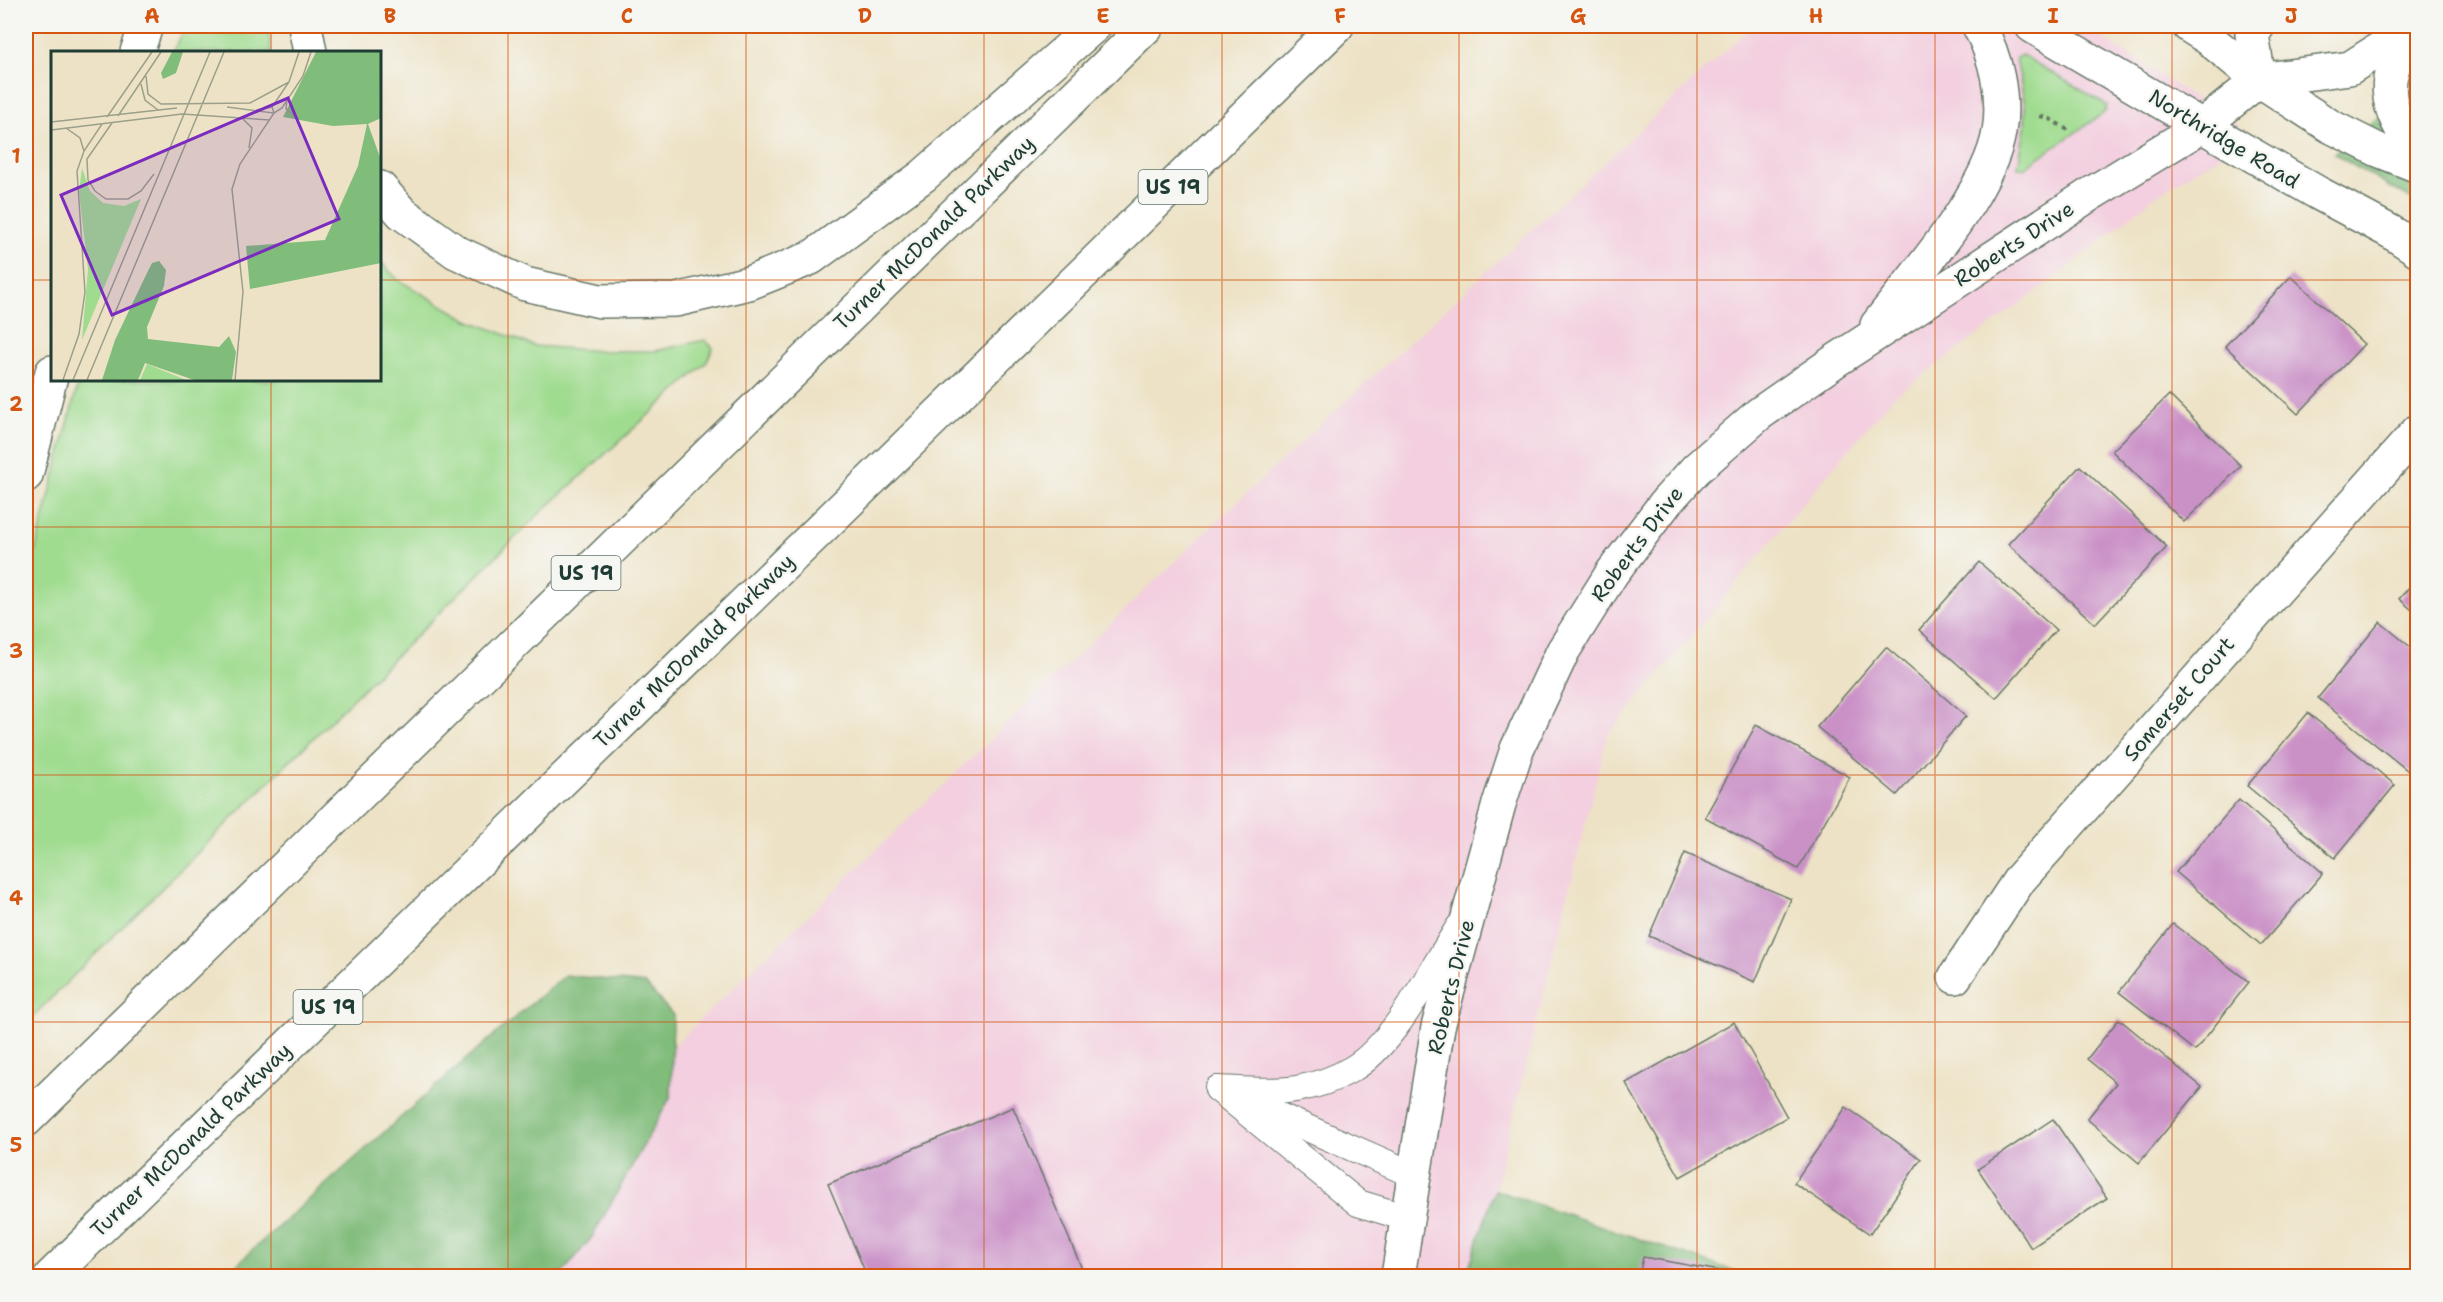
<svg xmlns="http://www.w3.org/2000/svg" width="2443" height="1302" viewBox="0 0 2443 1302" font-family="'Shantell Sans',sans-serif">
<rect width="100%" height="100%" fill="#f6f6f2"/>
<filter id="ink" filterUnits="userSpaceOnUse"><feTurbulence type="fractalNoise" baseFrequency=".0167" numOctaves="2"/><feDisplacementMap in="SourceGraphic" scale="12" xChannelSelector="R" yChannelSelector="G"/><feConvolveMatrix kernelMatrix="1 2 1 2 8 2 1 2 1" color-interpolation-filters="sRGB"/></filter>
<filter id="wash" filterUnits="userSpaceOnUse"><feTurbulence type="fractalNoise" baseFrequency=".008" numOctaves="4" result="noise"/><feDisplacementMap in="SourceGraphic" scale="24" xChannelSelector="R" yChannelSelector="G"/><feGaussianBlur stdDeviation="1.35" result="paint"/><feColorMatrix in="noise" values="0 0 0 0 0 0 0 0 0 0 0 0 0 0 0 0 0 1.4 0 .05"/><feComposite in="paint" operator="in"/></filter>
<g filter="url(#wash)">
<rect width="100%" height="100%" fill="#ede2c5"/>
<path fill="#f3cfdf" d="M1752,26H2084L2253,135L2158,194L2050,282L1892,398L1607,736L1495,1190L1466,1276H435L1222,516Z"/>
<g fill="#a0dc90" stroke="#608c62" stroke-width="1.5">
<path d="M186,26H268L271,52H173Z"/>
<path d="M2022,55L2107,105L2105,112L2024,168L2018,167L2025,128V105L2016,58Z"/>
<path d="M380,261L398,280L468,320L534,346L600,351H655L705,340L713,348L706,363L538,515L26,1023V587L79,380H380Z"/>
</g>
<g fill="#80bc7a" stroke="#507c57" stroke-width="1.5">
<path d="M2417,85V203L2334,154Z"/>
<path d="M565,975L645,984L673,1015L671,1096L592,1237L560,1276H226L250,1252L464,1061Z"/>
<path d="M1495,1190L1748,1276H1466Z"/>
</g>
<g id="blocks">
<g fill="#ca91c7">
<path d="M2291,276L2364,344L2298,414L2225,346Z"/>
<path d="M2169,395L2241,466L2184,522L2112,451Z"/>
<path d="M2080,466L2167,547L2095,624L2008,544Z"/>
<path d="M1979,562L2056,630L1996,698L1919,630Z"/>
<path d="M2418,577V615L2399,599Z"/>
<path d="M2380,622L2418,653V779L2318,698Z"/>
<path d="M1886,647L1966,716L1897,795L1817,727Z"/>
<path d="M2308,713L2395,785L2335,858L2247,786Z"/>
<path d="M1756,725L1850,777L1798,869L1705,817Z"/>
<path d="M2239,800L2323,873L2261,945L2176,872Z"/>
<path d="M1685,853L1791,899L1755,982L1649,936Z"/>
<path d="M2173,924L2249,982L2195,1051L2119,992Z"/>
<path d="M2119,1019L2202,1087L2139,1163L2087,1119L2116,1083L2087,1059Z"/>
<path d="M1734,1022L1787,1117L1680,1177L1626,1083Z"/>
<path d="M1013,1107L1085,1276H867L828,1184Z"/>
<path d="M1846,1107L1921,1159L1870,1234L1794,1183Z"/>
<path d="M2053,1119L2107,1198L2031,1248L1978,1169Z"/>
<path d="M1643,1257L1742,1275V1276H1639Z"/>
</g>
</g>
</g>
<g filter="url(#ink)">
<use href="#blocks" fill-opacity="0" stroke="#677767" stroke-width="1.5"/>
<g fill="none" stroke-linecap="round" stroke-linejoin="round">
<defs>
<g id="lane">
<path d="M1218,1089C1243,1090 1270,1093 1296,1089C1314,1086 1335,1079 1352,1069C1393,1046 1433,967 1459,927"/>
<path d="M1218,1089L1358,1203L1407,1218"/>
<path d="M1248,1102L1414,1175"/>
</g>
<g id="street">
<path d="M2259,80L2330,126L2378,150L2418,166"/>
<path d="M2202,126L2318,193L2391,232L2418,250"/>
<path d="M1955,977L2020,879L2418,431"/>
</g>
<g id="secondary">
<path d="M2032,26L2202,126"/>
<path d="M1877,325C1915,275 1989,193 1999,132C2005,96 1996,57 1979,26"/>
<path d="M1398,1276L1438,1027L1499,804L1517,749L1563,651L1612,573L1667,501L1696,469L1759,414L1835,361L2089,195L2202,126L2259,80L2208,38L2189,26"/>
</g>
<g id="highway">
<path d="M305,26L310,52"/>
<path d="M2258,26L2252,34L2259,80L2350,68L2415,26"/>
<path d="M2418,30C2412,37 2404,44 2400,52C2378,89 2393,122 2418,152"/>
<path d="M137,52L146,26"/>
<path d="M380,188L402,213L456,252L525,284L600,301L676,300L749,283L811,258L923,176L1094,26"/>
<path d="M26,475L52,372"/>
<path d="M26,1120L1147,26"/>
<path d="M51,1276C479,859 911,445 1337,26"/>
</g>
</defs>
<use href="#lane" stroke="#677767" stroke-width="28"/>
<use href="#street" stroke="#677767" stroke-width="36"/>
<use href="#secondary" stroke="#677767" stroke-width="36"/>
<use href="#highway" stroke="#677767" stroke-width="36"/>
<path stroke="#677767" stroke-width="4" stroke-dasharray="4.5 4.5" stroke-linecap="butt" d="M2040,116L2050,119L2068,130"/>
<use href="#lane" stroke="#fff" stroke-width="26"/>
<use href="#street" stroke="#fff" stroke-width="33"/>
<use href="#secondary" stroke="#fff" stroke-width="33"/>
<use href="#highway" stroke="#fff" stroke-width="33"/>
</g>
</g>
<path fill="none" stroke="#d45610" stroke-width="1.5" stroke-opacity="0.55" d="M271,26V52M508,26V1276M746,26V1276M984,26V1276M1222,26V1276M1459,26V1276M1697,26V1276M1935,26V1276M2172,26V1276M26,280H52M380,280H2418M271,380V1276M26,527H2418M26,775H2418M26,1022H2418"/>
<g text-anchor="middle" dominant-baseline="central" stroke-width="5" stroke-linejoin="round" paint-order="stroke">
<g fill="#f6f6f2" stroke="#60746d" stroke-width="1.5">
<rect x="1138.5" y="170" width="69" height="34" rx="4.5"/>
<rect x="551.5" y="556" width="69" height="34" rx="4.5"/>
<rect x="293.5" y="990" width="69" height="34" rx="4.5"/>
</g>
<g font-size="20" font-weight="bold" fill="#1f3d34">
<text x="1173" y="187">US 19</text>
<text x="586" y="573">US 19</text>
<text x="328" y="1007">US 19</text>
</g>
<g font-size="21" fill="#1f3d34" stroke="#f6f6f2">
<text transform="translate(2224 139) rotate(31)">Northridge Road</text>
<text transform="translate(934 233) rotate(-44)">Turner McDonald Parkway</text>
<text transform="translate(2014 244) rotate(-33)">Roberts Drive</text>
<text transform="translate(1637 544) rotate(-53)">Roberts Drive</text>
<text transform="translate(694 651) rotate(-44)">Turner McDonald Parkway</text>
<text transform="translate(2179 699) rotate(-49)">Somerset Court</text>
<text transform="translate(1451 987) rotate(-76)">Roberts Drive</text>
<text transform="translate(191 1140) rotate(-44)">Turner McDonald Parkway</text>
</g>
</g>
<g transform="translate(51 51)">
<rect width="330" height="330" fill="#ede2c5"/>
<path d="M31,117L39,140L52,152L73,155L90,148L31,289L37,218L28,141ZM96,313L135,329H89Z" fill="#a0dc90"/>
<path d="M121,1H132L125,22L112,28L110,22ZM265,1H330V67L317,73L330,109V212L199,238L195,195L274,189L307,115L316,73L282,75L232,66ZM108,210L115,219L113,235L96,276L97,288L168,296L178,285L185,301L181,329H143L94,312L87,329H51L64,289L95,224L101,212Z" fill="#80bc7a"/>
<path fill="none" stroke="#9ba08b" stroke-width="1.5" d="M95,25L97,43L110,53L199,52L238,31M90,33L94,49L107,59M236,49L235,58L243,64M176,56L223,62L189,113L181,138L192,241L184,329M221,56L223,62L231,57L252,25L260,1M205,59L221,56L238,31L248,1M67,65L110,1M56,66L101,1M190,66L201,77L198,97M0,71L126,57M61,72L36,108L37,129L44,140L55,148H77L90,140L103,123M15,77L29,87L33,100M0,79L131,63L219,69M12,329L28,283L34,241L26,120L33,100L51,73M22,329L159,1M36,329L173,1"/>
<path fill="#7b2cbf" fill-opacity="0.15" stroke="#7b2cbf" stroke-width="3" d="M237,47L288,168L61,264L10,144Z"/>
<rect width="330" height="330" fill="none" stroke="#1f3d34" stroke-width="3"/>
</g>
<rect width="2443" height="1302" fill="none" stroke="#f6f6f2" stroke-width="66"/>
<rect x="33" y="33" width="2377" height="1236" fill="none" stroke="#d45610" stroke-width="2"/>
<g font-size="20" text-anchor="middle" font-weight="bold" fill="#d45610">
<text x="152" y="23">A</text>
<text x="390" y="23">B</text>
<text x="627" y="23">C</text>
<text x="865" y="23">D</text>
<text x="1103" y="23">E</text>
<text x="1340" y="23">F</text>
<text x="1578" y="23">G</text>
<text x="1816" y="23">H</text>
<text x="2053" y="23">I</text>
<text x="2291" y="23">J</text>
<text x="16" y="163">1</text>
<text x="16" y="411">2</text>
<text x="16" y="658">3</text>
<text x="16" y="905">4</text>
<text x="16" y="1152">5</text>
</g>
</svg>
